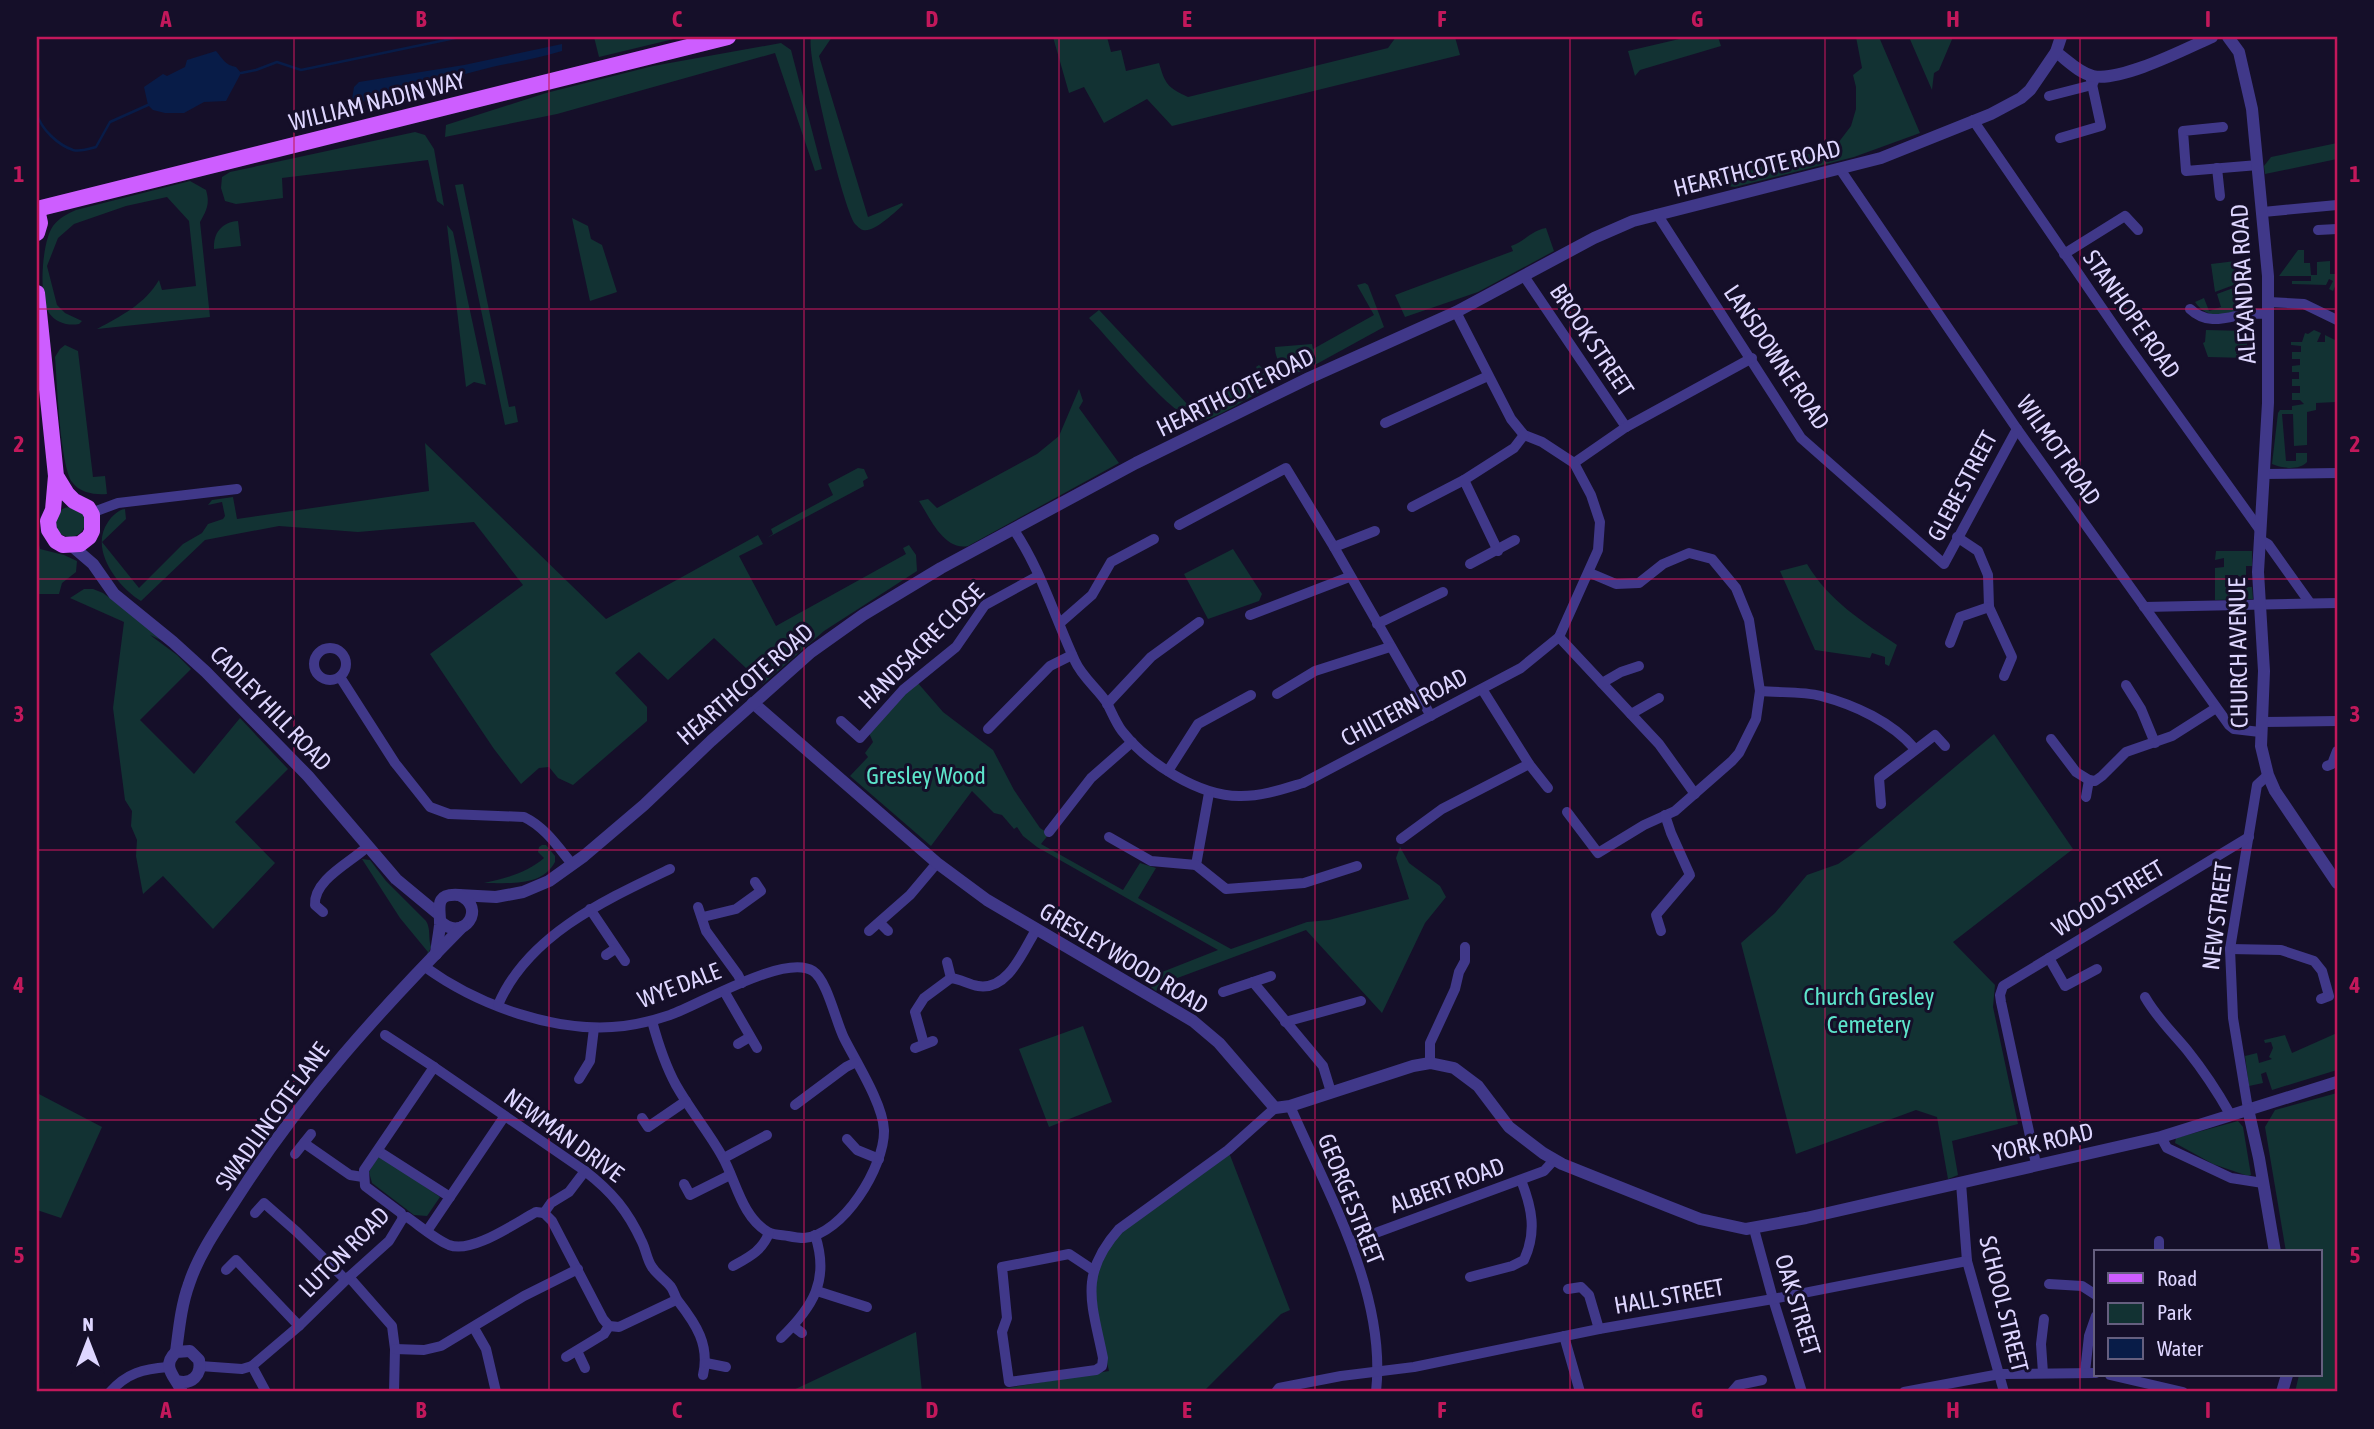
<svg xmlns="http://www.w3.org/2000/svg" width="2374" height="1429" viewBox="0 0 2374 1429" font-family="'Asap Condensed',sans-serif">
<rect width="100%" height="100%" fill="#150f29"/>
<g fill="#123233">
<path d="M594,37H682L599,57Z"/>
<path d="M811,37H832L819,56L868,217L902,203L903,205C895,212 874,233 863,230C861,230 856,225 855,224C843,207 806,55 811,37Z"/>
<path d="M1053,37H1107L1111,52L1121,50L1126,71L1159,63C1165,84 1168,88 1188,97L1388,48L1396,37H1455L1460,55L1172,126L1147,99L1104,123L1084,87L1069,93Z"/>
<path d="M1688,37H1718L1721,46L1640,70L1635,76L1628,51Z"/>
<path d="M1856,37H1879L1920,133L1854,157L1735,187L1727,186L1720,178L1721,170L1731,168L1735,174L1835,147L1851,126L1856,109V87L1853,75L1862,68Z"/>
<path d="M1909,37H1953L1939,70L1934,73L1932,90Z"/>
<path d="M781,43L791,50L822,169L815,171L775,53L557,114L445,137L446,125L546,93L653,66Z"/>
<path d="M415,132L425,135L434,149L444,206L437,201L428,160L282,178L283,198L236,204L225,201L221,188L222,177L230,172Z"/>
<path d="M2337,143V159L2265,174L2264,166L2271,157Z"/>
<path d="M190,181L206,190C210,203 207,210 200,222L210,317L97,329C121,316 145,304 159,280L162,290L196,286L189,221L167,197L126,206L74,224L58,238L47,266L57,305L65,313L82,321L79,324C68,326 56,323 49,313C38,297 42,241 53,226C59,218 67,214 76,210Z"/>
<path d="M463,184L509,407L515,406L518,422L505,425L455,185Z"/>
<path d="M572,218L588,226L591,239L602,245L617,292L590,301Z"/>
<path d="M238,221L241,246L214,249C213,233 222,222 238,221Z"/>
<path d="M447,225L453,232L486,385L474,382L466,387Z"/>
<path d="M1546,228L1554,251L1478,292L1405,317L1395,295L1513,251L1511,246C1526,241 1530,231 1546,228Z"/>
<path d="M2298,250H2304V263H2310L2311,275H2317V262L2330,261V274H2336L2337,261V282L2333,291L2329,289L2333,281L2329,279L2326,285L2292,284V281H2311V276H2279Z"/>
<path d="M2244,260L2245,263L2233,264V267H2245L2247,280L2215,292L2211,264Z"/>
<path d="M1365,283L1368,285L1384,327L1302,372C1286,372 1275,363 1275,347L1312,344L1313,349L1374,315L1357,285Z"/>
<path d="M2236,287L2238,311C2222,318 2205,317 2195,302L2204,298L2209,311L2221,307L2217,294Z"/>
<path d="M1099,310L1189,406L1258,371L1256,367L1259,365L1268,374L1269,379L1261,391C1246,399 1215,420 1198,421C1176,422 1108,337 1089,318Z"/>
<path d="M2206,330L2247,331V335H2237L2238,342L2247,343V348H2237L2236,354H2247V358L2208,357L2203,343L2205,342Z"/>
<path d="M2314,330L2321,333L2317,342H2325V335L2337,341L2336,402L2316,403V410L2307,412V445L2294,446L2293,414H2282L2286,461H2296V453H2307V462C2299,471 2281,468 2272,464L2278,413L2280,410H2292V406L2304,404L2300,400H2292V393H2300V386H2292V379H2299V372H2292V366L2300,365V359H2292V352H2301V346L2291,345V342H2302L2305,333L2308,334Z"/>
<path d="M65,345L78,351L93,477L105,476L107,494C95,495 80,493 72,482C60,464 57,382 55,357L60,349Z"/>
<path d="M1079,389L1083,401L1079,408L1119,463L968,546C944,551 930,518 919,501L928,499L937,508L1037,454L1059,436Z"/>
<path d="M425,443L606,619L758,535L763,544L739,556L776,626L906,554L903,548L909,545L916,555L917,571L824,631L763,684L714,638L668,680L639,652L615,673L647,707V721L573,785L558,778L549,767L539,768L521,784L494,749L430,654L523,585L474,522L358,532L279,526L205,540L141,601C117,586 89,549 108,522C112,516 118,510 125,509L126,519L102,542L139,588L183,544L202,533L208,524L223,519L225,516L222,502L208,505L212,500L233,497L237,519L429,491Z"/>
<path d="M858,468L864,469L868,478L863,481L864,486L767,538L773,534L771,529L833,495L828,484Z"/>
<circle cx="70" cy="522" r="15"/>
<path d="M37,545H39L40,549L64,555L77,561L76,572L62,583L59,594H37Z"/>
<path d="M1233,549L1262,594L1259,601L1208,619L1184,574Z"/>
<path d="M2216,551H2252V566H2246V579H2238V575H2225V587H2252L2253,599L2215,600V568L2224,567V558L2215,560Z"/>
<path d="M1807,564C1829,601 1862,621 1897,645L1889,666L1885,664V657L1872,653L1870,658L1815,650L1780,571Z"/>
<path d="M84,589H93L103,593L164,639L167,643L150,635L177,655L191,669L140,720L194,774L240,718L288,769L235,822L275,863L213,929L163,876L143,894L136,856L137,840L131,826L132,811L125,800L113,708L124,622L70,598Z"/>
<path d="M917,682L943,712L993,750L1014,790L1040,828L1049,834L1041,844L1123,890L1140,863L1156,868L1138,898L1231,949L1307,922L1329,920L1409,899L1396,858L1400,847L1409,863L1440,886L1446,897L1425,923L1382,1013L1306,930L1164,983L1156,991L1147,984L1152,976L1218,950L1037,847L1023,836L1017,827L1014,829L1002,815L994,813L972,791L931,846L850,776L868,757L865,753L873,742L869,733L903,694Z"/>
<path d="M1994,734L2073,849L1953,942L1995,985L1993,1007L2018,1124L1952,1141L1958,1175L1948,1179L1937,1117L1916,1110L1796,1154L1741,943L1775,913L1807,875L1838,864L1851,855Z"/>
<path d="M542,845H546L555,856V862C542,887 508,883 484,883C505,879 528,872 544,858L538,852L539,847Z"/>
<path d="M362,859L370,860L386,881L426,921C431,929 428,938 431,947L425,962L393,991L424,961L428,952L400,918Z"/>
<path d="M1083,1026L1112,1102L1049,1127L1019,1049Z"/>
<path d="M2337,1033V1070L2272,1090L2266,1072L2261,1074L2263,1083L2249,1086L2245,1056L2257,1053L2259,1063L2272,1059L2269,1057L2273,1048L2271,1042L2265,1043L2264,1040L2285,1035L2292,1053Z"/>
<path d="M37,1093L102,1127L61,1218L37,1210Z"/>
<path d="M2337,1093V1392H2295L2299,1375H2320V1252H2286L2265,1127L2275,1110Z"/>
<path d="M2238,1121L2243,1127L2251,1175L2248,1176L2213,1164L2175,1143L2176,1138Z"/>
<path d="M1228,1150L1290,1310L1281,1314L1203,1392H983L1109,1371L1091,1297L1105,1245Z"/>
<path d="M379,1155L440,1197L427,1216L414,1215L372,1183L369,1172Z"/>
<path d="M916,1332L922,1392H789L802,1386Z"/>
</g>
<g fill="#081c48">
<path d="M562,44V51C539,58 516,62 492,67C451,77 411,91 369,98C363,103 359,103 352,99L354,87L359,82L464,65Z"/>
<path d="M216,51C222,58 225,65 236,67L241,73L226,101L204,102L184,113H165L153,110L148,105L144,87L163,74L167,76L185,67L187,60Z"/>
</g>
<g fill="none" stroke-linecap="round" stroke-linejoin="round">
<g stroke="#081c48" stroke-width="2.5">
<path d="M241,73L256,70L277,62L301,70L460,37"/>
<path d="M37,114C41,129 58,145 73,150C80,152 89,149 96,147L110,122L148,105"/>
</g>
<g stroke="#403889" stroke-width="10">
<path d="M2049,96L2092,85L2094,81"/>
<path d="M1973,120L2126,343L2260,530"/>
<path d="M2223,127L2183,131L2186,171L2258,165"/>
<path d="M2060,138L2101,126L2090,75"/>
<path d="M2217,168L2220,196"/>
<path d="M1840,169L2017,429L2229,725L2234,729L2260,732"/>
<path d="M2263,212L2337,205"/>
<path d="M1657,214L1801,438L1944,564L2017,429"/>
<path d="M2318,230L2337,229"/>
<path d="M2064,254L2125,216L2138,230"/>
<path d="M1524,276L1626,427"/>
<path d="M2269,302L2304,304L2337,320"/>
<path d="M2190,309C2206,324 2222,319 2240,315C2249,313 2259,314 2269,314"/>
<path d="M1385,423L1488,376"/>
<path d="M1574,463L1626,427L1752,358"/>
<path d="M2263,474L2337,473"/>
<path d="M1412,507L1464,480"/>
<path d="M91,513L118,503L237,489"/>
<path d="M1179,525L1286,468L1334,547L1431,716"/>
<path d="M1014,530C1041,570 1055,618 1075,661C1082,677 1098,689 1107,703C1112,713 1116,723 1122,731C1147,763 1200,797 1241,796C1263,796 1283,789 1303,783L1521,668L1559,637L1598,550L1600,522L1591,495L1574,463L1542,442L1524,435L1511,419L1456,312"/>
<path d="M1957,537L1978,551L1988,575L1989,607L2012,657L2004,676"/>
<path d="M2259,539L2268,544L2310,603"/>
<path d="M1334,547L1375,531"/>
<path d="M1498,551L1464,480L1514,448L1524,435"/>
<path d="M1470,564L1515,540"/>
<path d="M2144,607L2337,603"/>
<path d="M1250,615L1349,577"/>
<path d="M1060,623L1092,595L1111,562L1154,539"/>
<path d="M1377,624L1443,592"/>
<path d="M1559,637L1659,744L1695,794"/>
<path d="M1950,643L1960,617L1989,607"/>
<circle cx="330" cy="664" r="16"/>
<path d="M340,677L395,763L430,807L449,814L524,817C545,827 558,847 572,864"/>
<path d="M1602,683L1621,672L1639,666"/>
<path d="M2126,685L2141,709L2155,743"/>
<path d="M1760,691C1780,693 1802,691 1821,696C1855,705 1892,722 1915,749"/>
<path d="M1277,694L1315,671L1390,647"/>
<path d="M1107,704L1151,657L1199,622"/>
<path d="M1631,714L1659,698"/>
<path d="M841,721L860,738L903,690L956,647L985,605L1038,576"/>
<path d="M2261,722L2337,721"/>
<path d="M988,729L1050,666L1072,655"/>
<path d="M2051,739L2076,772L2089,780"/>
<path d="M1529,764L1548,788"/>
<path d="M2327,766L2332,764L2337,751"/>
<path d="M1168,771L1198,724L1251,695"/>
<path d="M1209,793L1196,865L1226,889L1304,883L1357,866"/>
<path d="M2086,797L2089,780L2095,781L2102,776L2126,752L2172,736L2216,708"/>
<path d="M1881,804L1879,778L1935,735L1945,746"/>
<path d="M1567,812L1598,853L1644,825L1675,811L1732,761L1739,753L1756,719L1760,691L1749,620L1736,588L1712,559L1689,553L1663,564L1639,583L1616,584L1590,573"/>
<path d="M1049,832L1091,778L1132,742"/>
<path d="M1109,837L1151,861L1196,865"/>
<path d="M1401,839L1442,809L1529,764L1482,689"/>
<path d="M698,907L706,931L738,975L742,983"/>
<path d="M590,909L625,961"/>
<path d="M323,912L315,905C313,880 351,862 367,847"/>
<path d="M703,917L736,909L761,891L755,882"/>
<path d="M880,923L888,931"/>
<path d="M869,931L910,895L937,863"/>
<path d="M1661,931L1656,915L1690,875L1671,833L1665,815"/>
<path d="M2230,949L2281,950L2314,961L2322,971L2329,996L2321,999"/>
<path d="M606,955L615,949"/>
<path d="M2049,958L2065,986L2097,969"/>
<path d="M947,962L951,978"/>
<path d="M425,967C479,1006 557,1034 624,1026C639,1024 655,1020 670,1015C701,1004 785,953 813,971C827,980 836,1022 844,1038C856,1062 883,1104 884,1130C885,1166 843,1235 804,1238C799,1238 793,1237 788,1236C782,1235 773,1235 768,1232C741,1216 736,1180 722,1156C708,1131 690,1110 676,1085C665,1065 658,1043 652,1021"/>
<path d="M1253,982L1323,1066L1331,1092"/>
<path d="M724,991L757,1048"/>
<path d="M1223,992L1271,976"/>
<path d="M2145,997C2157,1018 2172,1032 2187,1050C2203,1070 2217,1091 2230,1114"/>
<path d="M498,1005C528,935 605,900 670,869"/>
<path d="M1285,1022L1361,1001"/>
<path d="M385,1035L434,1067"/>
<path d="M738,1044L750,1037"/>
<path d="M924,1044L915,1012L924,998L951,978C961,979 969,985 978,986C1008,991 1023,951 1036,930"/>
<path d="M915,1048L933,1041"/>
<path d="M1430,1063V1043L1455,989L1459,972L1465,961V947"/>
<path d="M579,1079L590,1061L594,1028"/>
<path d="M795,1105L846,1067L856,1062"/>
<path d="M1290,1106C1328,1194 1387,1294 1376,1392"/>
<path d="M2248,1109L2233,1018L2230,949L2257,785L2268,775"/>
<path d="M642,1118L648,1127L686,1101"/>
<path d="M2161,1137L2167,1148L2231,1178L2263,1183"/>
<path d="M847,1139L857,1150L879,1159"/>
<path d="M304,1143L350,1175L363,1177"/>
<path d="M378,1151L450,1197"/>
<path d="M295,1154L311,1134"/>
<path d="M724,1158L767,1135"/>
<path d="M2036,1164L2001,1002L2000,995L2003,986L2249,837"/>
<path d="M1961,1183L1967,1261L2004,1392"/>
<path d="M684,1184L690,1195L730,1175"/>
<path d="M255,1213L264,1203L297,1232L346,1280"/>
<path d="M544,1213L552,1221L603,1319L609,1326L619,1327L676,1300"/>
<path d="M544,1213L551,1203L569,1192L585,1171"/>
<path d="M403,1218L401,1213L365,1186L364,1170L434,1067L585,1171C612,1192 628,1211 642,1242C646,1250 647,1260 652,1267C657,1275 666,1280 671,1287C674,1291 675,1297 678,1301C696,1324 710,1345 703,1375"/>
<path d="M1754,1229L1773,1299L1802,1392"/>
<path d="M427,1231L504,1117"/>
<path d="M1351,1242L1544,1171L1554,1160"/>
<path d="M2159,1252V1241"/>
<path d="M733,1266C749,1257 762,1251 769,1233"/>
<path d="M226,1270L236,1260L299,1326"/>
<path d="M1093,1270L1069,1254L1002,1267L1007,1318L1002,1332L1009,1382L1096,1370L1102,1366L1103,1358C1092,1303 1078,1275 1119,1229L1228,1150L1275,1108"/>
<path d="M349,1277L392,1326L395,1349L394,1392"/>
<path d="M1470,1277L1512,1266L1524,1260C1537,1232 1532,1208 1521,1180"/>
<path d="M2049,1284L2082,1286L2096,1295"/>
<path d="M1568,1289L1581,1287L1589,1295L1599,1329"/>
<path d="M817,1291L867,1307"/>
<path d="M793,1326L802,1333"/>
<path d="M474,1328L486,1349L496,1392"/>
<path d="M1564,1336L1580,1392"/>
<path d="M781,1338C813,1307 830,1280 815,1235"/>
<path d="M395,1349L424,1350L441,1346L524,1296L578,1269"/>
<path d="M577,1351L585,1368"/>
<path d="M566,1357L604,1334L609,1326"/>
<path d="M706,1363L726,1367"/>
<path d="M200,1366L242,1369L252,1366L299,1326L349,1277L389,1241L403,1218L407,1217C420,1226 435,1239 449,1245C472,1254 515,1223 536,1212L544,1213"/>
<path d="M252,1366L266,1392"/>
<path d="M2085,1372L2089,1336L2096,1316"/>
<path d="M2043,1373L2041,1344L2044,1319"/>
<path d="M2110,1375L2183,1392"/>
<path d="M110,1392C127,1373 143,1369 168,1367"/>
<path d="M1276,1392L1279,1388L1341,1376L1414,1367L1599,1329L1773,1299L1967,1261"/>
<path d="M1732,1392L1738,1385L1762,1380"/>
<path d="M1904,1392L2000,1374L2096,1373"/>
</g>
<g stroke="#403889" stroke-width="12">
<path d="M2228,37L2239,52L2252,109L2268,276V403L2258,572L2264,671L2261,746L2268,775L2275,791L2337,883"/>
<path d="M2056,52C2067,60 2079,73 2093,76C2121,82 2185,49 2212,37"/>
<path d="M72,546L93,564L114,594L173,642L206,672L308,776L396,879L437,913"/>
<path d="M753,703L937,863L987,900L1193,1021L1219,1043L1275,1108L1290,1106L1413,1066L1430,1063L1454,1068L1478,1086L1509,1127L1543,1153L1562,1164L1667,1206L1700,1219L1746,1229L1806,1218L2161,1137L2337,1082"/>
<path d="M459,895L496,897L523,892L549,881L584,856L644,805L711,741L811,652L863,615L941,568L1136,463L1309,378L1456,312L1594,238L1633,221L1881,158L1991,114L2021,98L2030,90L2056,52L2061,37"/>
<path d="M436,954C437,944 439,935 440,925C441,910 432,893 459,895C488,907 463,944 440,921"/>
<path d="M2248,1109L2259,1158L2275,1252"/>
<path d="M176,1352C179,1329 181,1306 189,1284C199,1253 220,1224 238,1196C301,1097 379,1011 462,927"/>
<path d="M177,1381C192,1385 202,1375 199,1360L190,1351L176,1352C160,1367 176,1377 182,1392"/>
<path d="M2282,1392L2287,1375"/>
</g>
<g stroke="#cd5dff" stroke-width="16">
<path d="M37,209L728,37"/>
<path d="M37,209L40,223L37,233"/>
<path d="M37,293L56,476L53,510L48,521L49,530L56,541L63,545L80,544L89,537L92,531V515L88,508L74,501L67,494L56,476"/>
</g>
</g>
<path fill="none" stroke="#c2185b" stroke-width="2" stroke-opacity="0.55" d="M294,37V1392M549,37V1392M804,37V1392M1059,37V1392M1315,37V1392M1570,37V1392M1825,37V1392M2080,37V1392M37,309H2337M37,579H2337M37,850H2337M37,1120H2337"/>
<g text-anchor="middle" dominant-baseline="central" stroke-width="6" stroke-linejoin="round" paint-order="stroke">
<g font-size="24" fill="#ded6ff" stroke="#150f29">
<text transform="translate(377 101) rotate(-14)">WILLIAM NADIN WAY</text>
<text transform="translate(1757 168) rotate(-14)">HEARTHCOTE ROAD</text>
<text transform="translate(2243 284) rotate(-93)">ALEXANDRA ROAD</text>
<text transform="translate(2132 314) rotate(55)">STANHOPE ROAD</text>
<text transform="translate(1592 340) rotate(56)">BROOK STREET</text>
<text transform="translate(1777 357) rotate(56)">LANSDOWNE ROAD</text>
<text transform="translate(1235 392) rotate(-26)">HEARTHCOTE ROAD</text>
<text transform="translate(2059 450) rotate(55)">WILMOT ROAD</text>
<text transform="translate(1962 486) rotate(-62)">GLEBE STREET</text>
<text transform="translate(921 646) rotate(-45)">HANDSACRE CLOSE</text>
<text transform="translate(2238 653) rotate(-91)">CHURCH AVENUE</text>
<text transform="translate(745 684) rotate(-41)">HEARTHCOTE ROAD</text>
<text transform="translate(1404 707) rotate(-28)">CHILTERN ROAD</text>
<text transform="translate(271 708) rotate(46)">CADLEY HILL ROAD</text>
<text transform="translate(2108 898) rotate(-31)">WOOD STREET</text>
<text transform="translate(2217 916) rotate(-83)">NEW STREET</text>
<text transform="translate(1124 958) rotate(31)">GRESLEY WOOD ROAD</text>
<text transform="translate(679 985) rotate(-21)">WYE DALE</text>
<text transform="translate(272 1116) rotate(-54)">SWADLINCOTE LANE</text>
<text transform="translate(564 1135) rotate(36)">NEWMAN DRIVE</text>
<text transform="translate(2043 1142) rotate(-13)">YORK ROAD</text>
<text transform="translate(1447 1185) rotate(-20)">ALBERT ROAD</text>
<text transform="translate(1351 1199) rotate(68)">GEORGE STREET</text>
<text transform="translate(344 1252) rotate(-45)">LUTON ROAD</text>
<text transform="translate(1669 1296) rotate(-10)">HALL STREET</text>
<text transform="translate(2004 1304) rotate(76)">SCHOOL STREET</text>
<text transform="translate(1798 1305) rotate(73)">OAK STREET</text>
</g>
<g font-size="24" fill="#5de5cb" stroke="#150f29">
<text x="926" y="775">Gresley Wood</text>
<text x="1869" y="996">Church Gresley<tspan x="1869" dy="28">Cemetery</tspan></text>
</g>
</g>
<rect width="2374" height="1429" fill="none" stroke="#150f29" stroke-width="77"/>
<rect x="2094" y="1250" width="228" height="126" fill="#150f29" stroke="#655f7f" stroke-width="2"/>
<rect x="2108" y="1273" width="35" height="10" fill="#cd5dff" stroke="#655f7f" stroke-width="2"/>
<text x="2157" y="1286" font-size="21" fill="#ded6ff">Road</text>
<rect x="2108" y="1303" width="35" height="21" fill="#123233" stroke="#655f7f" stroke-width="2"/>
<text x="2157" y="1320" font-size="21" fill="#ded6ff">Park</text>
<rect x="2108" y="1338" width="35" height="21" fill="#081c48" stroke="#655f7f" stroke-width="2"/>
<text x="2157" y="1356" font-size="21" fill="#ded6ff">Water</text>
<g transform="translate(88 1341)" stroke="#150f29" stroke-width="5" paint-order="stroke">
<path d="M0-5L12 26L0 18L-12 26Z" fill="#ded6ff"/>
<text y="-10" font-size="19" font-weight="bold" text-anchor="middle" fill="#ded6ff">N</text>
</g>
<rect x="38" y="38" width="2298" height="1352" fill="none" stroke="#c2185b" stroke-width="2.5"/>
<g font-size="23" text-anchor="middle" font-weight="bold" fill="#c2185b">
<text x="166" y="27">A</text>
<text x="421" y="27">B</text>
<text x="677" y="27">C</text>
<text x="932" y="27">D</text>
<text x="1187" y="27">E</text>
<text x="1442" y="27">F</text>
<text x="1697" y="27">G</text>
<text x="1953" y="27">H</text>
<text x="2208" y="27">I</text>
<text x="19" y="182">1</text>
<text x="2355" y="182">1</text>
<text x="19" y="452">2</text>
<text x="2355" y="452">2</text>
<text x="19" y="722">3</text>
<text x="2355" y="722">3</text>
<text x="19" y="993">4</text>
<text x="2355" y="993">4</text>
<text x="19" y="1263">5</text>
<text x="2355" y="1263">5</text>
<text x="166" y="1418">A</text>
<text x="421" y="1418">B</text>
<text x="677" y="1418">C</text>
<text x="932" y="1418">D</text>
<text x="1187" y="1418">E</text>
<text x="1442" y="1418">F</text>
<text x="1697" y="1418">G</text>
<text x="1953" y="1418">H</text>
<text x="2208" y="1418">I</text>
</g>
</svg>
